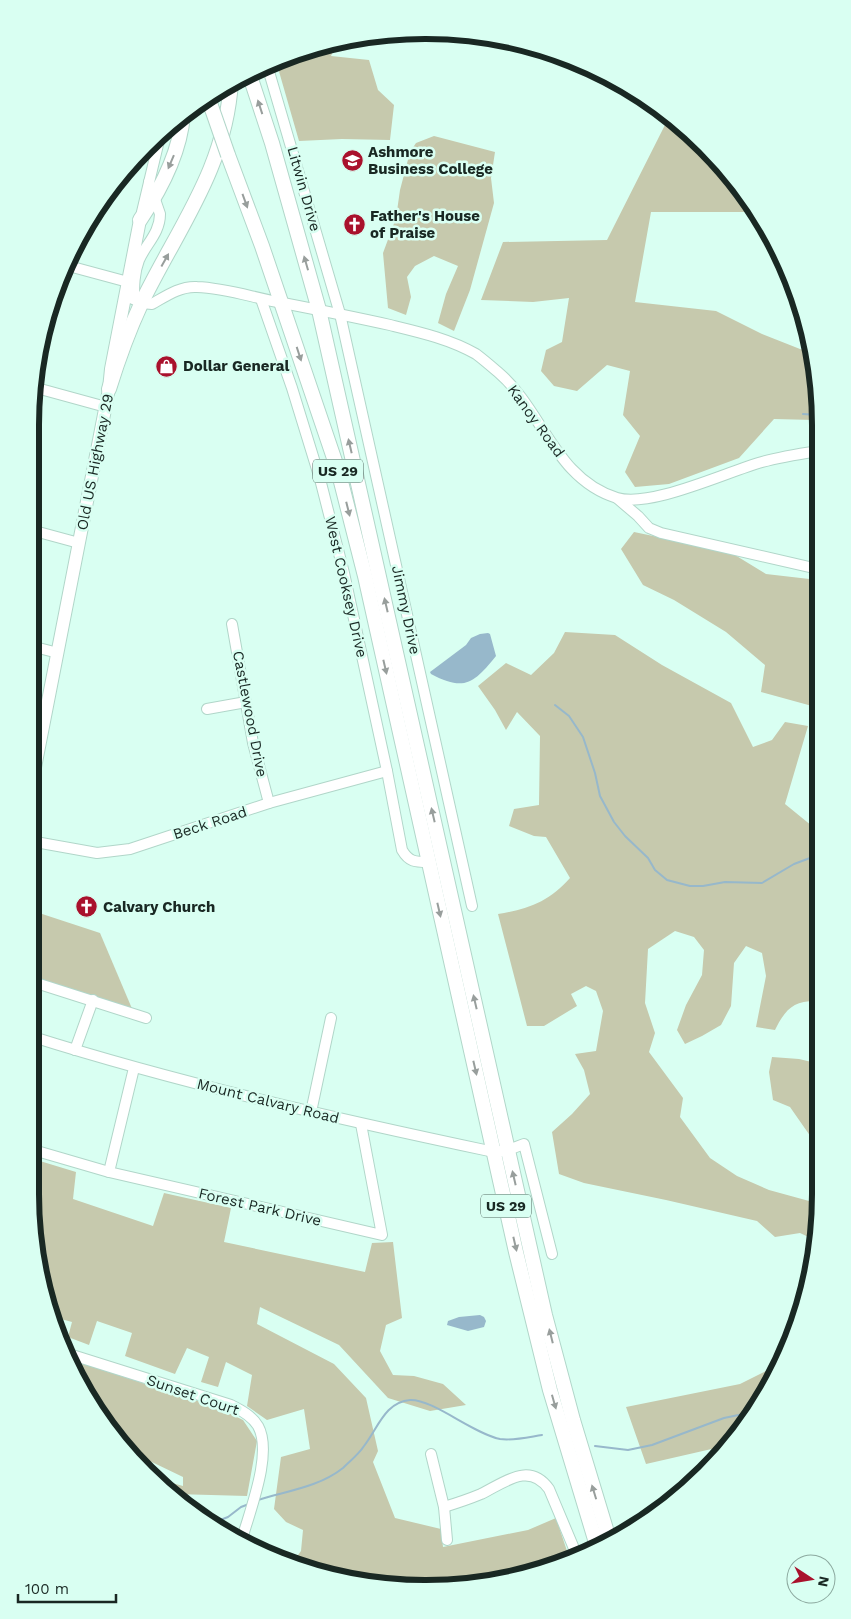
<svg xmlns="http://www.w3.org/2000/svg" width="851" height="1619" viewBox="0 0 851 1619" font-family="'Work Sans',sans-serif">
<rect width="100%" height="100%" fill="#d9fff2"/>
<g fill="#c6c9ad">
<path d="M337,42L331,56L369,60L378,90L394,105L390,140L342,139L299,141L276,61L299,51Z"/>
<path d="M669,117L686,128L739,185L754,211L749,212H651L635,302L716,311L762,334L800,349L812,352L818,374V426L814,420L774,419L739,458L669,484L635,487L625,472L640,436L623,415L630,371L607,365L577,391L554,386L541,371L546,350L562,342L569,298L533,302L481,300L503,242L607,240Z"/>
<path d="M434,136L495,152L491,178L494,203L470,290L454,331L438,323L446,294L458,266L434,256L415,266L407,277L411,297L406,315L388,308L383,253L396,218L400,190L410,152L416,143Z"/>
<path d="M634,532L730,552L766,574L818,580L819,686L812,706L761,692L765,665L726,632L674,600L643,585L621,549Z"/>
<path d="M565,632L615,635L662,665L731,703L753,747L772,740L785,722L808,726L785,804L812,826L819,828V1001C794,1000 786,1008 775,1030L756,1027L766,976L762,953L746,946L734,963L731,1006L721,1025L702,1036L685,1044L677,1030L686,1005L702,975L704,950L694,937L675,931L648,949L645,1003L655,1033L649,1052L683,1098L680,1117L710,1158L737,1176L769,1190L820,1204V1219L817,1241L800,1233L775,1237L757,1221L666,1200L584,1183L559,1174L552,1132L572,1114L590,1094L584,1070L575,1054L596,1051L603,1011L596,991L586,986L571,994L577,1006L544,1026H527L498,914C528,909 549,902 570,878L546,837L534,836L509,826L514,809L539,805L540,736L517,712L506,730L495,710L478,686L506,663L531,675L554,653Z"/>
<path d="M30,910L100,933L133,1011L30,976Z"/>
<path d="M772,1057L799,1059L820,1064V1150L790,1107L773,1100L769,1072Z"/>
<path d="M30,1158L76,1172L73,1199L153,1226L164,1193L231,1208L224,1242L365,1272L372,1243L393,1242L402,1318L386,1325L380,1351L393,1375L414,1376L443,1384L466,1405L430,1411L388,1398L339,1345L260,1307L257,1324L334,1364L366,1398L378,1451L373,1462L395,1518L441,1529L443,1547L528,1530L556,1518L570,1560L452,1588L323,1576L293,1562L301,1551L303,1530L286,1522L274,1509L281,1457L310,1449L304,1409L267,1420L247,1406L252,1375L226,1362L218,1387L201,1382L209,1357L187,1348L175,1374L125,1356L132,1333L97,1321L89,1345L68,1337L72,1322L50,1316L30,1194Z"/>
<path d="M72,1360L216,1407L243,1420L257,1441L247,1496L175,1494L161,1480L183,1486V1477L129,1451L112,1434Z"/>
<path d="M782,1363L739,1434L729,1445L646,1464L626,1407L740,1384Z"/>
</g>
<g fill="#97b8cb">
<path d="M488,633L490,634L496,656C474,683 465,692 431,674L430,672L466,645L471,638L480,634Z"/>
<path d="M480,1315L484,1317L486,1321L484,1327L468,1331L447,1325L448,1321L459,1317Z"/>
</g>
<g fill="none" stroke-linecap="round" stroke-linejoin="round">
<g stroke="#97b8cb" stroke-width="2">
<path d="M803,414L818,415"/>
<path d="M555,705L569,716L583,737L595,773L600,796L614,822L625,836L648,858L655,870L667,880L690,886H703L725,882L762,883L794,864L810,858H819"/>
<path d="M595,1446L628,1450L652,1445L724,1418L753,1412"/>
<path d="M258,1500C287,1491 319,1487 343,1468C350,1461 359,1454 364,1446C378,1428 385,1402 410,1400C433,1399 472,1433 500,1439C513,1441 529,1437 542,1435"/>
<path d="M210,1524L228,1517L241,1507L249,1504"/>
</g>
<defs>
<g id="minor">
<path d="M267,65L340,314L472,906"/>
<path d="M142,212L161,132"/>
<path d="M65,265L128,282"/>
<path d="M126,296L142,303L152,304C166,296 180,286 197,287C226,288 254,298 283,303C319,310 354,317 390,325C419,332 450,339 476,354C484,360 492,367 499,373C543,411 555,479 617,498C651,508 726,472 762,462C780,457 799,454 818,451"/>
<path d="M134,299C134,286 134,273 139,260C146,244 160,233 160,214L149,182"/>
<path d="M261,299L292,388L320,479L344,573L387,771L402,850C409,862 415,862 428,862"/>
<path d="M33,387L106,407"/>
<path d="M618,499L638,516L649,528L661,533L818,569"/>
<path d="M31,530L79,543"/>
<path d="M232,624L253,743L269,803"/>
<path d="M31,646L58,653"/>
<path d="M207,709L246,702"/>
<path d="M30,841L97,853L130,849L269,803L387,771"/>
<path d="M30,981L146,1018"/>
<path d="M30,1036C182,1084 338,1119 494,1152L508,1150L524,1144L552,1254"/>
<path d="M75,1050L93,1000"/>
<path d="M311,1112L331,1018"/>
<path d="M30,1149L109,1172L382,1235L361,1124"/>
<path d="M109,1172L134,1068"/>
<path d="M69,1354L231,1405C241,1410 252,1416 258,1426C273,1453 250,1510 242,1539"/>
<path d="M431,1454L444,1507L447,1540"/>
<path d="M444,1507C457,1503 469,1499 481,1494C504,1483 529,1461 549,1489L578,1558"/>
</g>
<path id="major" d="M30,793L109,389L111,369L140,220"/>
<g id="highway">
<path d="M249,73L272,143L319,310L545,1315L573,1420L609,1539"/>
<path d="M208,97L212,109"/>
<path d="M228,155L262,246L338,470L365,576L516,1252L550,1390L597,1546"/>
<path d="M140,220C161,189 180,153 183,115"/>
<path d="M109,389C118,360 128,332 141,304C177,229 226,169 231,81"/>
</g>
</defs>
<use href="#minor" stroke="#b1d6c9" stroke-width="12"/>
<use href="#major" stroke="#b1d6c9" stroke-width="14"/>
<use href="#highway" stroke="#b1d6c9" stroke-width="16"/>
<use href="#minor" stroke="#fff" stroke-width="10"/>
<use href="#major" stroke="#fff" stroke-width="12"/>
<use href="#highway" stroke="#fff" stroke-width="14"/>
<defs>
<path id="highway-bridge" d="M212,109L228,155"/>
</defs>
<use href="#highway-bridge" stroke="#b1d6c9" stroke-width="16" stroke-linecap="butt"/>
<use href="#highway-bridge" stroke="#fff" stroke-width="14"/>
</g>
<defs><path id="oneway-solid" d="M-6-.8H1V-3.2L6.5 0L1 3.2V.8H-6Z" transform="scale(1.25)"/></defs>
<g fill="#989e9c">
<use href="#oneway-solid" transform="translate(260 107) rotate(-108)"/>
<use href="#oneway-solid" transform="translate(171 162) rotate(113)"/>
<use href="#oneway-solid" transform="translate(245 201) rotate(70)"/>
<use href="#oneway-solid" transform="translate(165 260) rotate(-61)"/>
<use href="#oneway-solid" transform="translate(306 263) rotate(-106)"/>
<use href="#oneway-solid" transform="translate(299 354) rotate(72)"/>
<use href="#oneway-solid" transform="translate(350 446) rotate(-103)"/>
<use href="#oneway-solid" transform="translate(348 509) rotate(76)"/>
<use href="#oneway-solid" transform="translate(386 605) rotate(-103)"/>
<use href="#oneway-solid" transform="translate(385 667) rotate(77)"/>
<use href="#oneway-solid" transform="translate(433 815) rotate(-103)"/>
<use href="#oneway-solid" transform="translate(439 910) rotate(77)"/>
<use href="#oneway-solid" transform="translate(475 1002) rotate(-103)"/>
<use href="#oneway-solid" transform="translate(475 1068) rotate(77)"/>
<use href="#oneway-solid" transform="translate(514 1178) rotate(-103)"/>
<use href="#oneway-solid" transform="translate(515 1244) rotate(77)"/>
<use href="#oneway-solid" transform="translate(551 1336) rotate(-104)"/>
<use href="#oneway-solid" transform="translate(554 1402) rotate(74)"/>
<use href="#oneway-solid" transform="translate(594 1492) rotate(-107)"/>
</g>
<defs>
<symbol id="school-disc" viewBox="-11 -11 22 22"><circle r="9.5" fill="#a9112c" stroke="#d9fff2"/><path d="M0-5L7-2L0 1L-7-2ZM-4 1L0 2.5L4 1V4Q0 6-4 4Z" fill="#fff"/></symbol>
<symbol id="church-disc" viewBox="-11 -11 22 22"><circle r="9.5" fill="#a9112c" stroke="#d9fff2"/><path d="M-1.2-6h2.4v3.5h3.3v2.4h-3.3V6h-2.4V-.1h-3.3v-2.4h3.3Z" fill="#fff"/></symbol>
<symbol id="shop-disc" viewBox="-11 -11 22 22"><circle r="9.5" fill="#a9112c" stroke="#d9fff2"/><path d="M-5-2.5h2.3a2.7 3.5 0 0 1 5.4 0H5L5.5 6h-11ZM-1.5-2.5h3a1.5 2.3 0 0 0-3 0Z" fill="#fff"/></symbol>
</defs>
<g fill-rule="evenodd">
<use href="#school-disc" x="340" y="148" width="25" height="25"/>
<use href="#church-disc" x="342" y="212" width="25" height="25"/>
<use href="#shop-disc" x="154" y="354" width="25" height="25"/>
<use href="#church-disc" x="74" y="894" width="25" height="25"/>
</g>
<g text-anchor="middle" dominant-baseline="central" stroke-width="5" stroke-linejoin="round" paint-order="stroke">
<g fill="#d9fff2" stroke="#536861" stroke-width="1">
<rect x="313" y="459.5" width="50" height="23" rx="4"/>
<rect x="481" y="1194.5" width="50" height="23" rx="4"/>
</g>
<g font-size="14" font-weight="bold" fill="#192823">
<text x="338" y="471">US 29</text>
<text x="506" y="1206">US 29</text>
</g>
<g font-size="15" font-weight="bold" fill="#192823" stroke="#d9fff2" text-anchor="start">
<text x="368" y="152">Ashmore<tspan x="368" dy="17">Business College</tspan></text>
<text x="370" y="216">Father's House<tspan x="370" dy="17">of Praise</tspan></text>
<text x="183" y="366">Dollar General</text>
<text x="103" y="907">Calvary Church</text>
</g>
<g font-size="15" fill="#192823" stroke="#d9fff2">
<text transform="translate(304 189) rotate(74)">Litwin Drive</text>
<text transform="translate(536 421) rotate(54)">Kanoy Road</text>
<text transform="translate(95 462) rotate(-79)">Old US Highway 29</text>
<text transform="translate(346 587) rotate(77)">West Cooksey Drive</text>
<text transform="translate(406 610) rotate(78)">Jimmy Drive</text>
<text transform="translate(250 714) rotate(79)">Castlewood Drive</text>
<text transform="translate(210 823) rotate(-18)">Beck Road</text>
<text transform="translate(268 1101) rotate(14)">Mount Calvary Road</text>
<text transform="translate(260 1207) rotate(13)">Forest Park Drive</text>
<text transform="translate(193 1395) rotate(19)">Sunset Court</text>
</g>
</g>
<path d="M0 0H851V1619H0ZM425 39H426A386 386 0 0 1 812 425V1194A386 386 0 0 1 426 1580H425A386 386 0 0 1 39 1194V425A386 386 0 0 1 425 39Z" fill="#d9fff2" fill-rule="evenodd"/>
<path fill="none" stroke="#192823" stroke-width="6" d="M425 39H426A386 386 0 0 1 812 425V1194A386 386 0 0 1 426 1580H425A386 386 0 0 1 39 1194V425A386 386 0 0 1 425 39Z"/>
<g transform="translate(811 1579) rotate(102)"><circle r="24" fill="#d9fff2" stroke="#8ca99f"/>
<path d="M0-4L9 19L0 12L-9 19Z" fill="#a9112c"/>
<text y="-8" font-size="14" font-weight="bold" text-anchor="middle" fill="#192823">N</text>
</g>
<path d="M18 1594v8h98v-8" fill="none" stroke="#192823" stroke-width="2.5"/>
<text x="25" y="1594" font-size="15" fill="#192823" stroke="#d9fff2" stroke-width="4" paint-order="stroke">100 m</text>
</svg>
